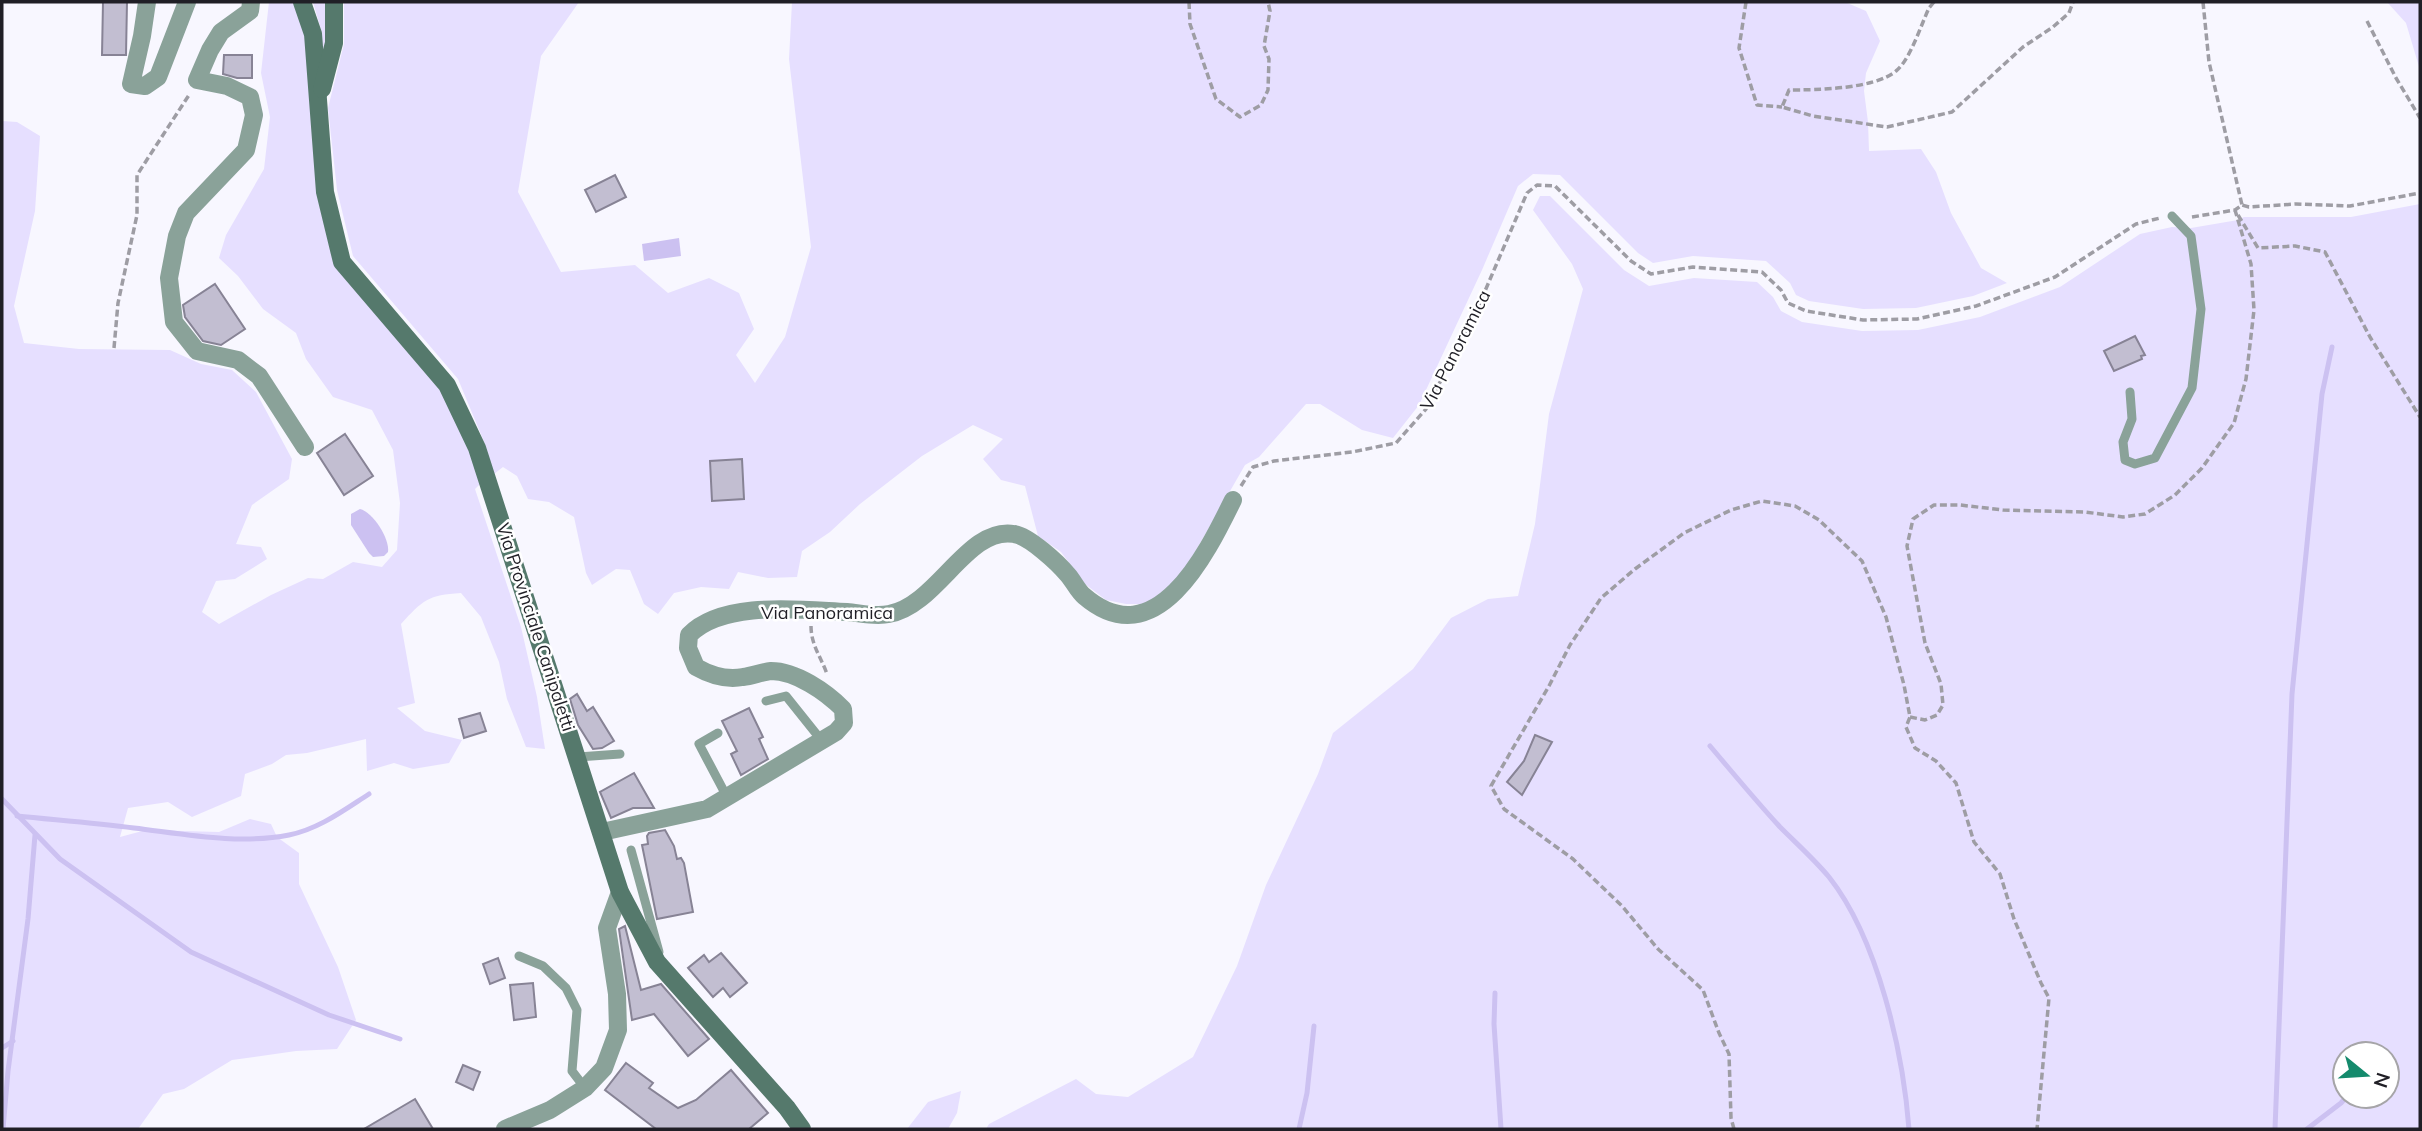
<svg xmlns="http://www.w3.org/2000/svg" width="2422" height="1131" viewBox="0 0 2422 1131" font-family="Mulish,sans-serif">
<rect width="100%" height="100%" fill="#f8f7ff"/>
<g fill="#e6dfff" fill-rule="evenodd">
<path d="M269,2H295L306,35L317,194L334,265L440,390L472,450L481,483L475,489L521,627L537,697L545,749L526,747L507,699L499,662L481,617L461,593C428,595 423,600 401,624L415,703L397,708L425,731L462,740L449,763L413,769L394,763L367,771L366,739L307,753L286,755L272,764L245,774L241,796L192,817L168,802L128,808L120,837L146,830L219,832L250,819L271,824L277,837L299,853V884L338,967L356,1020L337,1049L296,1051L232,1060L184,1089L163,1094L138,1129H2V121L17,122L40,136L35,211L14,306L24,343L79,349L170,350L201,364L232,370L256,392L292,459L289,479L252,505L236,544L261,547L267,559L235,579L216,581L202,612L219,624L271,595L308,578L323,579L353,562L382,567L397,550L400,503L393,450L372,410L333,397L306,359L296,333L263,309L238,276L219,258L226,235L264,169L270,117L261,73Z"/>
<path d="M313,2H325L327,41L321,73L322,33Z"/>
<path d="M344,2H579L541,56L518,192L561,272L635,265L668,293L709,278L739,293L754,329L736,355L755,383L785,337L811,247L789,59L792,2H1845L1866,11L1880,41L1866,73L1864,91L1868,122L1869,151L1921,149L1936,172L1951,213L1981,268L2007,283L1973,296L1916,308L1863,309L1809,301L1796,295L1790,283L1766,261L1693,256L1653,263L1638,253L1560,175L1533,174L1518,186L1482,270L1419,405L1393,438L1362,430L1320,404H1306L1259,457L1245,465L1183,573L1166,591L1144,604H1126L1106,600L1085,584L1061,552L1038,536L1025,486L1001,480L983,459L1003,439L973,425L922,456L860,504L830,532L802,551L797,577L768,578L738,572L729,589L701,587L674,593L658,614L644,604L630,570L616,569L592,585L586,573L574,517L549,502L528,499L517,476L503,467L494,474L485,444L458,379L353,256L337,190L328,108L344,44Z"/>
<path d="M2387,2H2420V70L2406,23Z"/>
<path d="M1540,196H1550L1624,270L1649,286L1694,278L1757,282L1773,297L1781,311L1802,322L1862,331L1918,330L1980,317L2060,287L2140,234L2172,227L2191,228L2238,220L2244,217H2351L2420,204V1129H986L989,1124L1076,1079L1096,1094L1128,1097L1193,1057L1237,966L1266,885L1318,774L1333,733L1413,669L1451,618L1488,599L1518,596L1535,524L1549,414L1583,289L1572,264L1533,210ZM2345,1054H2387V1096H2345Z"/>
<path d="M961,1091L957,1113L948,1129H907L928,1102Z"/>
</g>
<g fill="#ccc1f1">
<path d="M679,238L681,256L644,261L642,244Z"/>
<path d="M360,509C373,512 390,539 388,552L384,556L373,557L369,553L351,525V514Z"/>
</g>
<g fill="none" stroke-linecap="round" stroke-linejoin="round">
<g stroke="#ccc1f1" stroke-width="5">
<path d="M1710,746C1733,773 1756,801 1780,827C1797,844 1814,859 1829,877C1878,939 1903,1052 1909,1129"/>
<path d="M2,799L60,859L191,952L329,1015L400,1039"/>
<path d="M17,816C56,820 95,823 134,828C184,834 238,845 289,835C319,829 344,810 369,794"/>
<path d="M1495,993L1494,1024L1501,1129"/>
<path d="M2,1048L13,1041"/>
<path d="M2387,1055H2388"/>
<path d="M3,1129L8,1071L28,919L35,835"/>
<path d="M1299,1129L1307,1093L1314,1026"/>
<path d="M2275,1129L2292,694L2322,394L2332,347"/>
<path d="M2307,1129L2341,1103L2347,1096"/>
</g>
</g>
<g fill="#c2bed1" stroke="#878395" stroke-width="2">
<path d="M103,2H127L126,55H102Z"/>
<path d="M224,55H252V78H237L223,74Z"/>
<path d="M615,175L626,197L596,212L585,190Z"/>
<path d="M215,284L245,329L221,345L203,341L185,317L183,305Z"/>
<path d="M2135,336L2145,355L2141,356L2142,359L2114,371L2104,351Z"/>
<path d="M345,434L373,476L344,495L317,453Z"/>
<path d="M742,459L744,499L712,501L710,461Z"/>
<path d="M577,694L587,711L593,707L614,741L602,748L593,749L578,725L570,699Z"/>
<path d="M749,708L763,737L759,739L768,759L741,775L731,754L737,751L722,721Z"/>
<path d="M480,713L486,731L464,738L459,719Z"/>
<path d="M1535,735L1552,742L1522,795L1507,782L1524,761Z"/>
<path d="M634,773L654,808H633L611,818L600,792Z"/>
<path d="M665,830L674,846L677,859L681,858L684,863L693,912L657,919L642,845L648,844L647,836L649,833Z"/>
<path d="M625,926L641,990L661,984L709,1039L688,1056L654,1014L632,1020L619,929Z"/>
<path d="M721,953L747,983L730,997L723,988L713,997L688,968L704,955L709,962Z"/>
<path d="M498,958L505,978L490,984L483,964Z"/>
<path d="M533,983L536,1017L514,1020L510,985Z"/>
<path d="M626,1063L653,1083L649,1088L678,1108L696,1100L731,1070L768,1113L749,1129H656L605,1090Z"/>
<path d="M463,1065L480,1072L473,1090L456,1082Z"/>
<path d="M415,1099L433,1129H364Z"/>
</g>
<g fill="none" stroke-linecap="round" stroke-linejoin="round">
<g stroke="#9e9da4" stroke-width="3.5" stroke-dasharray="7 3.5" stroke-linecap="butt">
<path d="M1189,2L1190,24L1216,99L1240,117L1261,105L1268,90L1269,59L1264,46L1270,11L1268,2"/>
<path d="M1746,2L1739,48L1757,105L1782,107"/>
<path d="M1934,2L1929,8C1921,25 1910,60 1896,71C1875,89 1816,90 1789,90L1782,107L1813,116L1887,127L1952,112L2023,47L2053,27L2069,13L2073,2"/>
<path d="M2203,2L2209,62L2242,205"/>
<path d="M2367,21L2396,78L2420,118"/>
<path d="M2238,215L2258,248L2295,246L2325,252L2370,337L2420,417"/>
<path d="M2192,217L2235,210L2242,205L2249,207L2296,204L2350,206L2420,193"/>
<path d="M114,348L118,303L137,215V175L189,95"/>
<path d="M1241,486L1253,467L1274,461L1352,452L1396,443L1426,409L1473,319L1527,193L1537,185L1555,186L1631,261L1651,274L1693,267L1762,272L1781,290L1788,303L1806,311L1863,320L1917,319L1976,306L2055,277L2136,224L2160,218"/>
<path d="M811,626C811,645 821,657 827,674"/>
<path d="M1910,717L1925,720L1937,715L1943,705L1941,684L1925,643L1907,546L1913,519L1934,505H1960L2003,510L2085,512L2123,517L2145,514L2175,495L2202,468L2234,423L2246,379L2254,310L2251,264L2235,210"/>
<path d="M1734,1129L1731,1118L1729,1054L1719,1033L1703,990L1658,949L1622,906L1573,859L1504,809L1491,786L1549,686L1570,645L1601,598L1635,569L1684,533L1731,510L1762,501L1795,506L1819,520L1862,561L1886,617L1904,685L1910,717L1906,727L1915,748L1936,761L1956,783L1974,842L2000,874L2014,919L2041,983L2049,998L2037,1129"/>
</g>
<g stroke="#8aa299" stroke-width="9">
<path d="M2130,392L2132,419L2123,442L2125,460L2135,464L2155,458L2192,388L2201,309L2191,236L2172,216"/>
<path d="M766,701L786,696L822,741"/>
<path d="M718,733L699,744L727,797"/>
<path d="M578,757L620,754"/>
<path d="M631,850L659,952"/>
<path d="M519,956L543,966L566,988L577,1010L572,1071L585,1088"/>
</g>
<g stroke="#8aa299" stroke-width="18">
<path d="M147,2L142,36L131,84L145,86L158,77L187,2"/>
<path d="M251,2L250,11L221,32L210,50L197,80L227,86L250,97L254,115L246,150L186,213L177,236L169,278L174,322L197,351L238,360L259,376L305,447"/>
<path d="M602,832L707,809L836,732L844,723L843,709C826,692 796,671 771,671C762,672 752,676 743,677C727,680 710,675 696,667L688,648L689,635C723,600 801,610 847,612C860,613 875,617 889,614C938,605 967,526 1014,534C1029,536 1058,563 1068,575C1074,582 1078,591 1084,596C1156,658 1207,553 1233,500"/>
<path d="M505,1129L550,1110L585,1088L604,1068L618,1030L617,994L607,928L620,892"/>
</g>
<g stroke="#55796c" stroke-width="18">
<path d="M302,2L313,34L325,192L342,262L447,385L477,448L620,892L657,962L787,1108L802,1129"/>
<path d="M322,89L334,43V2"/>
</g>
</g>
<g text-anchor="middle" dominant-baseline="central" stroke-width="5" stroke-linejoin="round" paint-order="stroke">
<g font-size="18" fill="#201f26" stroke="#fff">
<text transform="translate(1455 350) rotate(-63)">Via Panoramica</text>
<text x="827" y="612">Via Panoramica</text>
<text transform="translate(536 627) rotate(72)">Via Provinciale Canipaletti</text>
</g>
</g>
<rect width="2422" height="1131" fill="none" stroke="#201f26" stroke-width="7"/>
<g transform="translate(2366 1075) rotate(108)"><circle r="33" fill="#ffffff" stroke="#a6a5a8" stroke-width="2"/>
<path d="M0-5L12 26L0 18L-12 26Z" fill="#148a6c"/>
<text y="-10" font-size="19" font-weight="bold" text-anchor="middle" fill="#201f26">N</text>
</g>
</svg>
